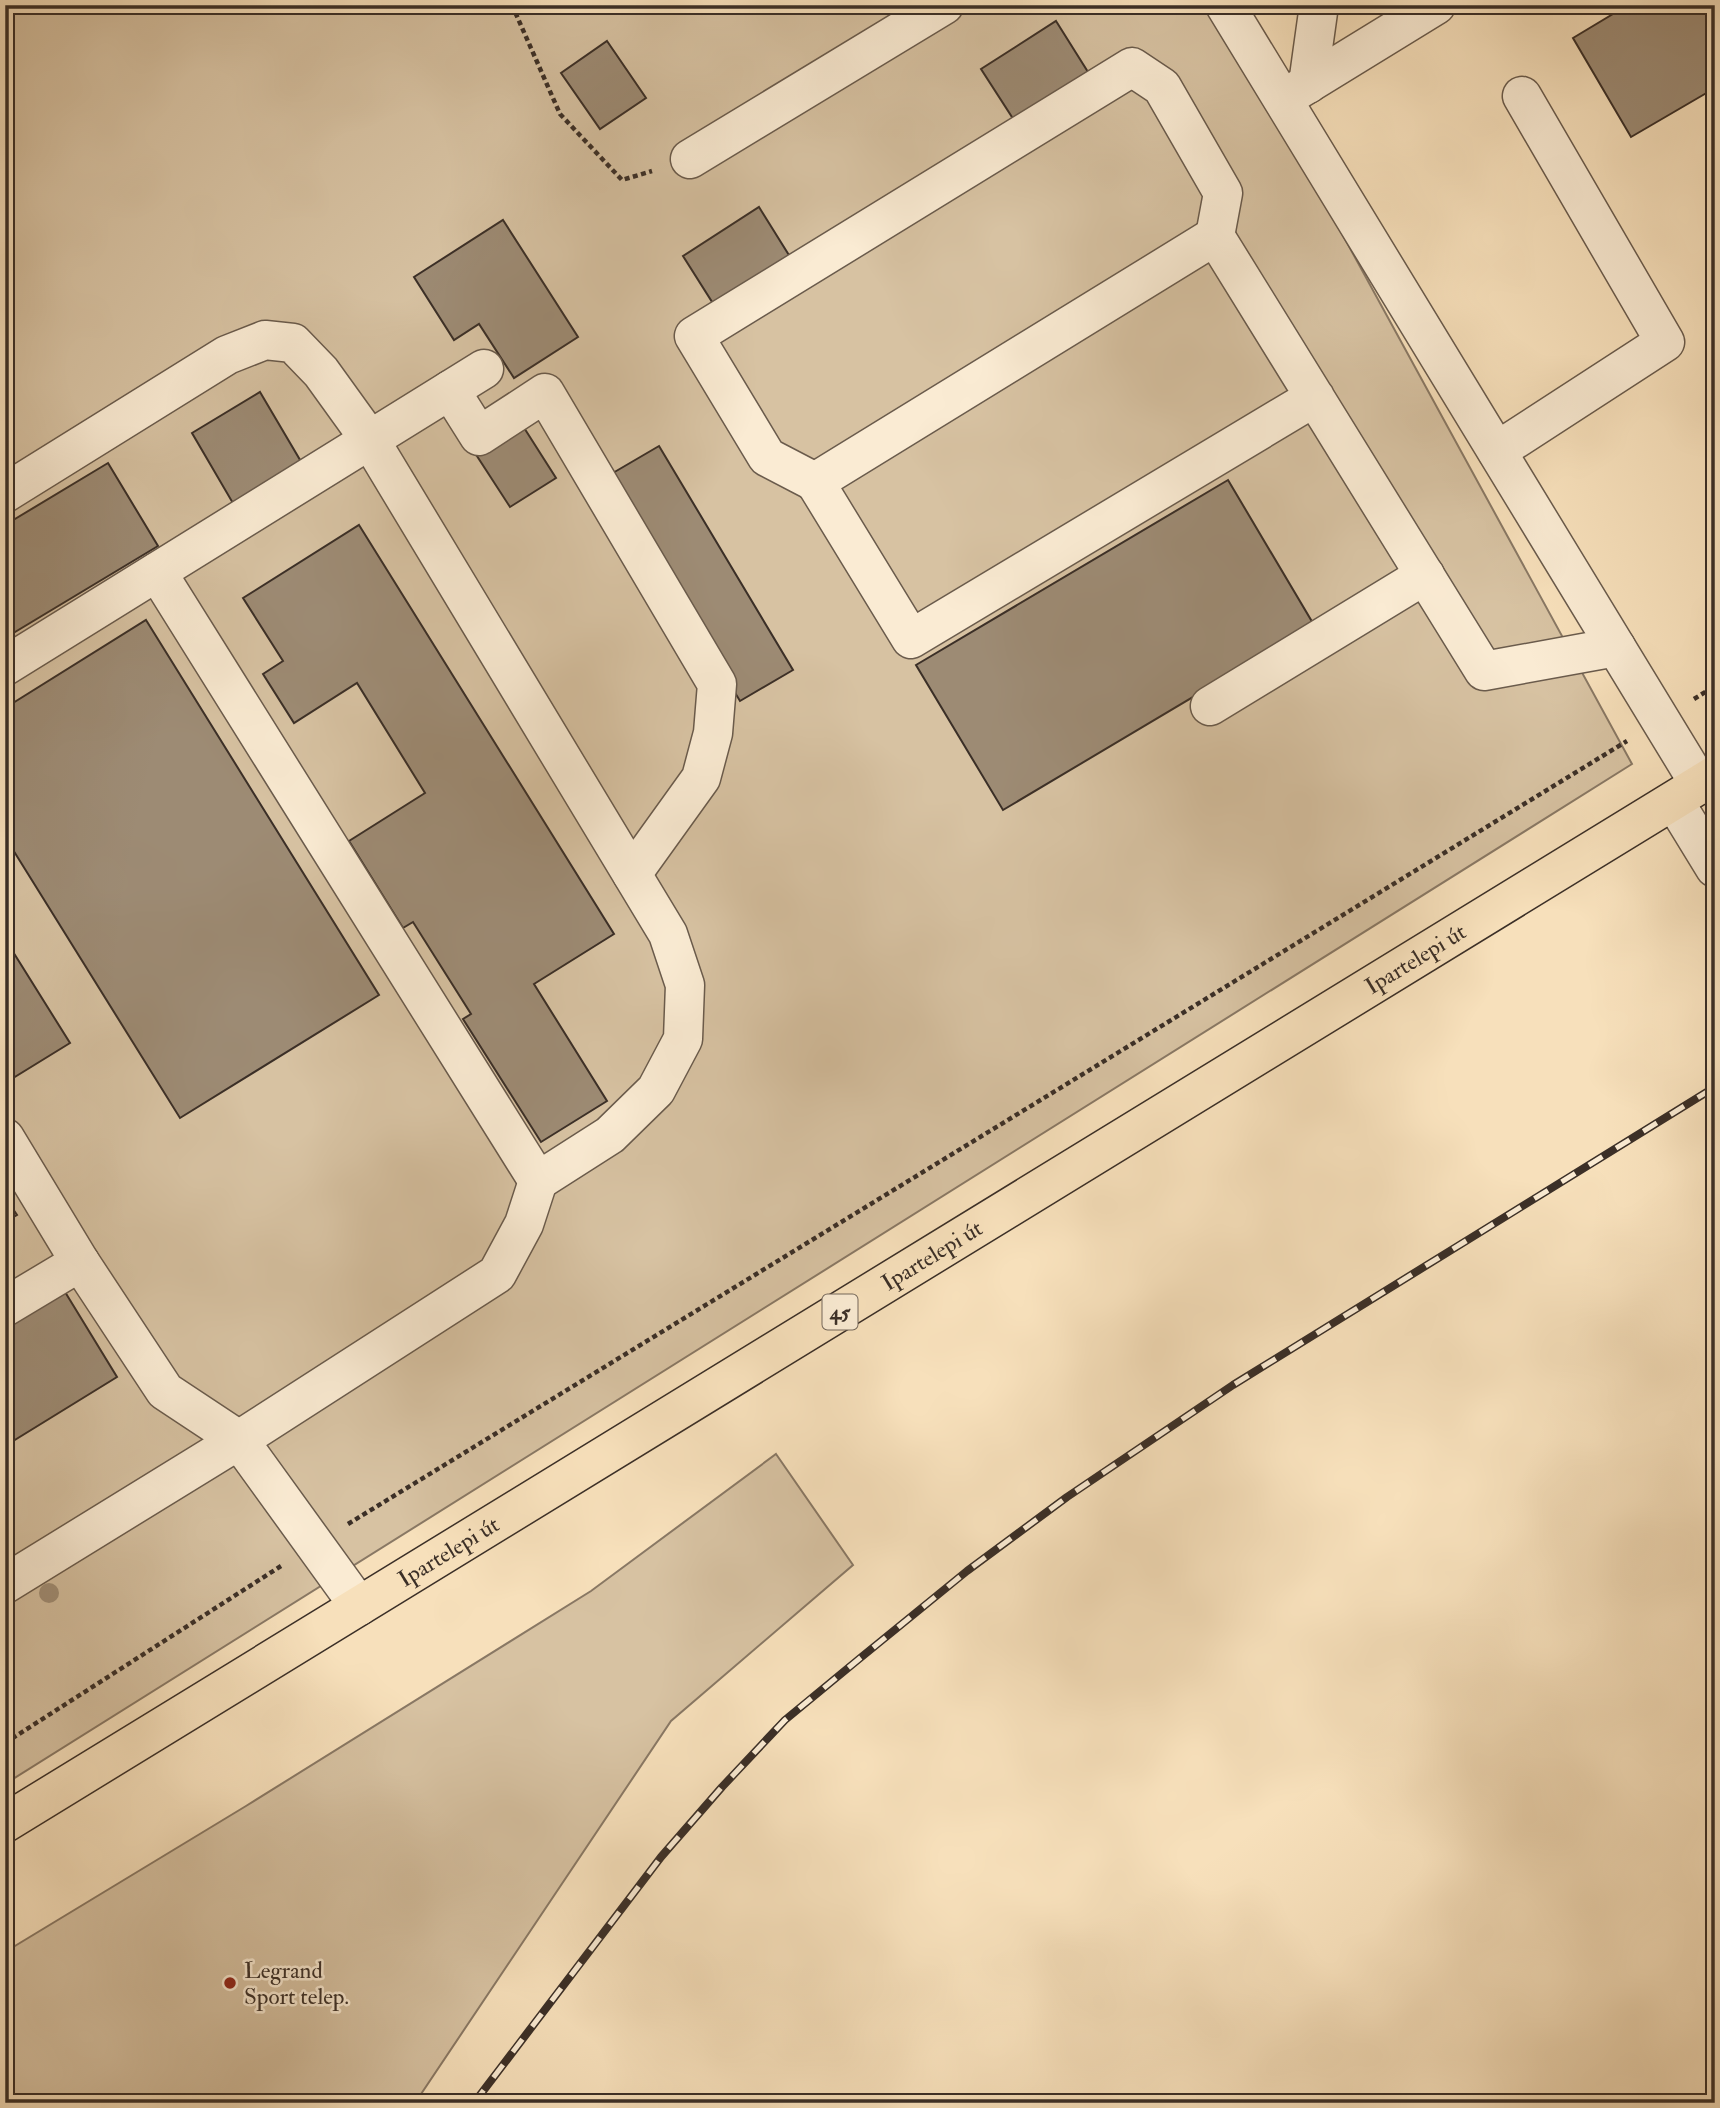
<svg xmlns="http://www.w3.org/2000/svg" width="1720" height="2108" viewBox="0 0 1720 2108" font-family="'IM FELL Double Pica',serif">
<rect width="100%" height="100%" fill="#f7e0bb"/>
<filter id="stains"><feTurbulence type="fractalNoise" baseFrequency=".00286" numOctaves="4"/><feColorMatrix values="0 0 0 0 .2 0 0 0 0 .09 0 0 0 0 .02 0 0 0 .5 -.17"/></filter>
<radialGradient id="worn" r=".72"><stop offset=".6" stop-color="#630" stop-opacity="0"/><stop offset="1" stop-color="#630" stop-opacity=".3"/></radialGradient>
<g fill="#d7c2a2" stroke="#897864" stroke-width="2">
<path d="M5,5H1217L1632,764L5,1784Z"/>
<path d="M776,1454L853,1565L671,1721L415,2103H5V1952L246,1806L591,1591Z"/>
</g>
<g fill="#9d8b74" stroke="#3b2f27" stroke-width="2">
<path d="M1628,5H1715V88L1631,137L1573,38Z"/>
<path d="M1056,21L1093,80L1019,128L981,69Z"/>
<path d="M607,41L646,98L600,129L561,73Z"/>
<path d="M759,207L797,268L721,316L683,256Z"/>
<path d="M503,220L578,337L514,378L479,324L454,340L414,277Z"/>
<path d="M260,392L303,465L234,505L192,433Z"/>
<path d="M521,423L556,478L510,507L475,453Z"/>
<path d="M659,446L793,670L740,701L606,477Z"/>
<path d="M108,463L158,546L5,638V525Z"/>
<path d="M1228,480L1314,625L1003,810L916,665Z"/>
<path d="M359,525L614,934L534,984L607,1101L541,1142L463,1019L471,1014L413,922L403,928L349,841L425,793L357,683L294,723L263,674L283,661L243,598Z"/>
<path d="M146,620L379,995L180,1118L5,837V708Z"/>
<path d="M5,939L70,1043L5,1083Z"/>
<path d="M5,1197L17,1215L5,1222Z"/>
<path d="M62,1287L117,1377L5,1446V1322Z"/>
</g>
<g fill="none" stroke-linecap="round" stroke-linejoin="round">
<defs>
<g id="minor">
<path d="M1225,5L1700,785"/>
<path d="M1308,84L1319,5"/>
<path d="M1283,99L1436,5"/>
<path d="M690,159L944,5"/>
<path d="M450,390L479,436L545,393L717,684L713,733L701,778L632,874"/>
<path d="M1315,397L911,639L815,482L1215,236L1484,671L1616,647"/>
<path d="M1497,451L1665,342L1522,96"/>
<path d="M815,482L767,457L694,336L1132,67L1162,87L1223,193L1215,236"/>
<path d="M5,493L227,355L265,340L293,343L321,372L370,440L668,934L685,985L683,1039L656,1090L610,1135L538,1181L157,572"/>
<path d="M5,666L484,369"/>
<path d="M1210,706L1425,575"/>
<path d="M1674,801L1715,868"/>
<path d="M5,1138L80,1262L165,1391L239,1440L5,1584"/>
<path d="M5,1307L80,1262"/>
<path d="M359,1606L239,1440L497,1274L524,1224L538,1181"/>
</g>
<g id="major">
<path id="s1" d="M5,1823L1715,775"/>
</g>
</defs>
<use href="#minor" stroke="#6a5b4c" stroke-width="41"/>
<use href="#major" stroke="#3b2f27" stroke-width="41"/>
<g stroke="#3b2f27" stroke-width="4.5" stroke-dasharray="5 3.5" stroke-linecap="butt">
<path d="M512,5L560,114L622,180L652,171"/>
<path d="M1694,699L1715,686"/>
<path d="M348,1524L1627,741"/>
<path d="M5,1743L281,1566"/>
</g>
<use href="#minor" stroke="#faebd3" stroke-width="38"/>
<use href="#major" stroke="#f7e0bb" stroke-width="38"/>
<defs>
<path id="rail" d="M474,2103L661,1857L722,1787L785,1720L859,1659L967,1571L1067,1497L1233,1385L1715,1087"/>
</defs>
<use href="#rail" stroke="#3b2f27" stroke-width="8"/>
<use href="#rail" stroke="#faebd3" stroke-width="5" stroke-dasharray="16" stroke-linecap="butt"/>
</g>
<circle fill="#a18f77" cx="49" cy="1593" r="10"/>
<circle fill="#8f2418" stroke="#faebd3" stroke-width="2.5" cx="230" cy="1983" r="7"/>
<g text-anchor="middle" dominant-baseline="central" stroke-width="5" stroke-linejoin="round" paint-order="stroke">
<rect fill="#faebd3" stroke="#74675b" stroke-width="2" x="822.5" y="1294.5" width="35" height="35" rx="5"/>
<g font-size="21" font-weight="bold" fill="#3b2f27">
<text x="840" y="1312">45</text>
</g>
<g font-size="23" fill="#3b2f27" stroke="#faebd3">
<text stroke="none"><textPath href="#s1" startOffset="1654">Ipartelepi út</textPath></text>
<text stroke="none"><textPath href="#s1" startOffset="1087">Ipartelepi út</textPath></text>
<text stroke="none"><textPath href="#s1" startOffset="520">Ipartelepi út</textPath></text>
</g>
<g font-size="23" fill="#3b2f27" stroke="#faebd3" text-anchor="start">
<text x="244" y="1970">Legrand<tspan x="244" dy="26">Sport telep.</tspan></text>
</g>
</g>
<rect width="1720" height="2108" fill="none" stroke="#f7e0bb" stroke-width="28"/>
<rect x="7" y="7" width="1706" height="2094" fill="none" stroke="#3b2f27" stroke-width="3.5"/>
<rect x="14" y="14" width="1692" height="2080" fill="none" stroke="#3b2f27" stroke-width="2"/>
<rect width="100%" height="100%" filter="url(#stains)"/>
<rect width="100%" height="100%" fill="url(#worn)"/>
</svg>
